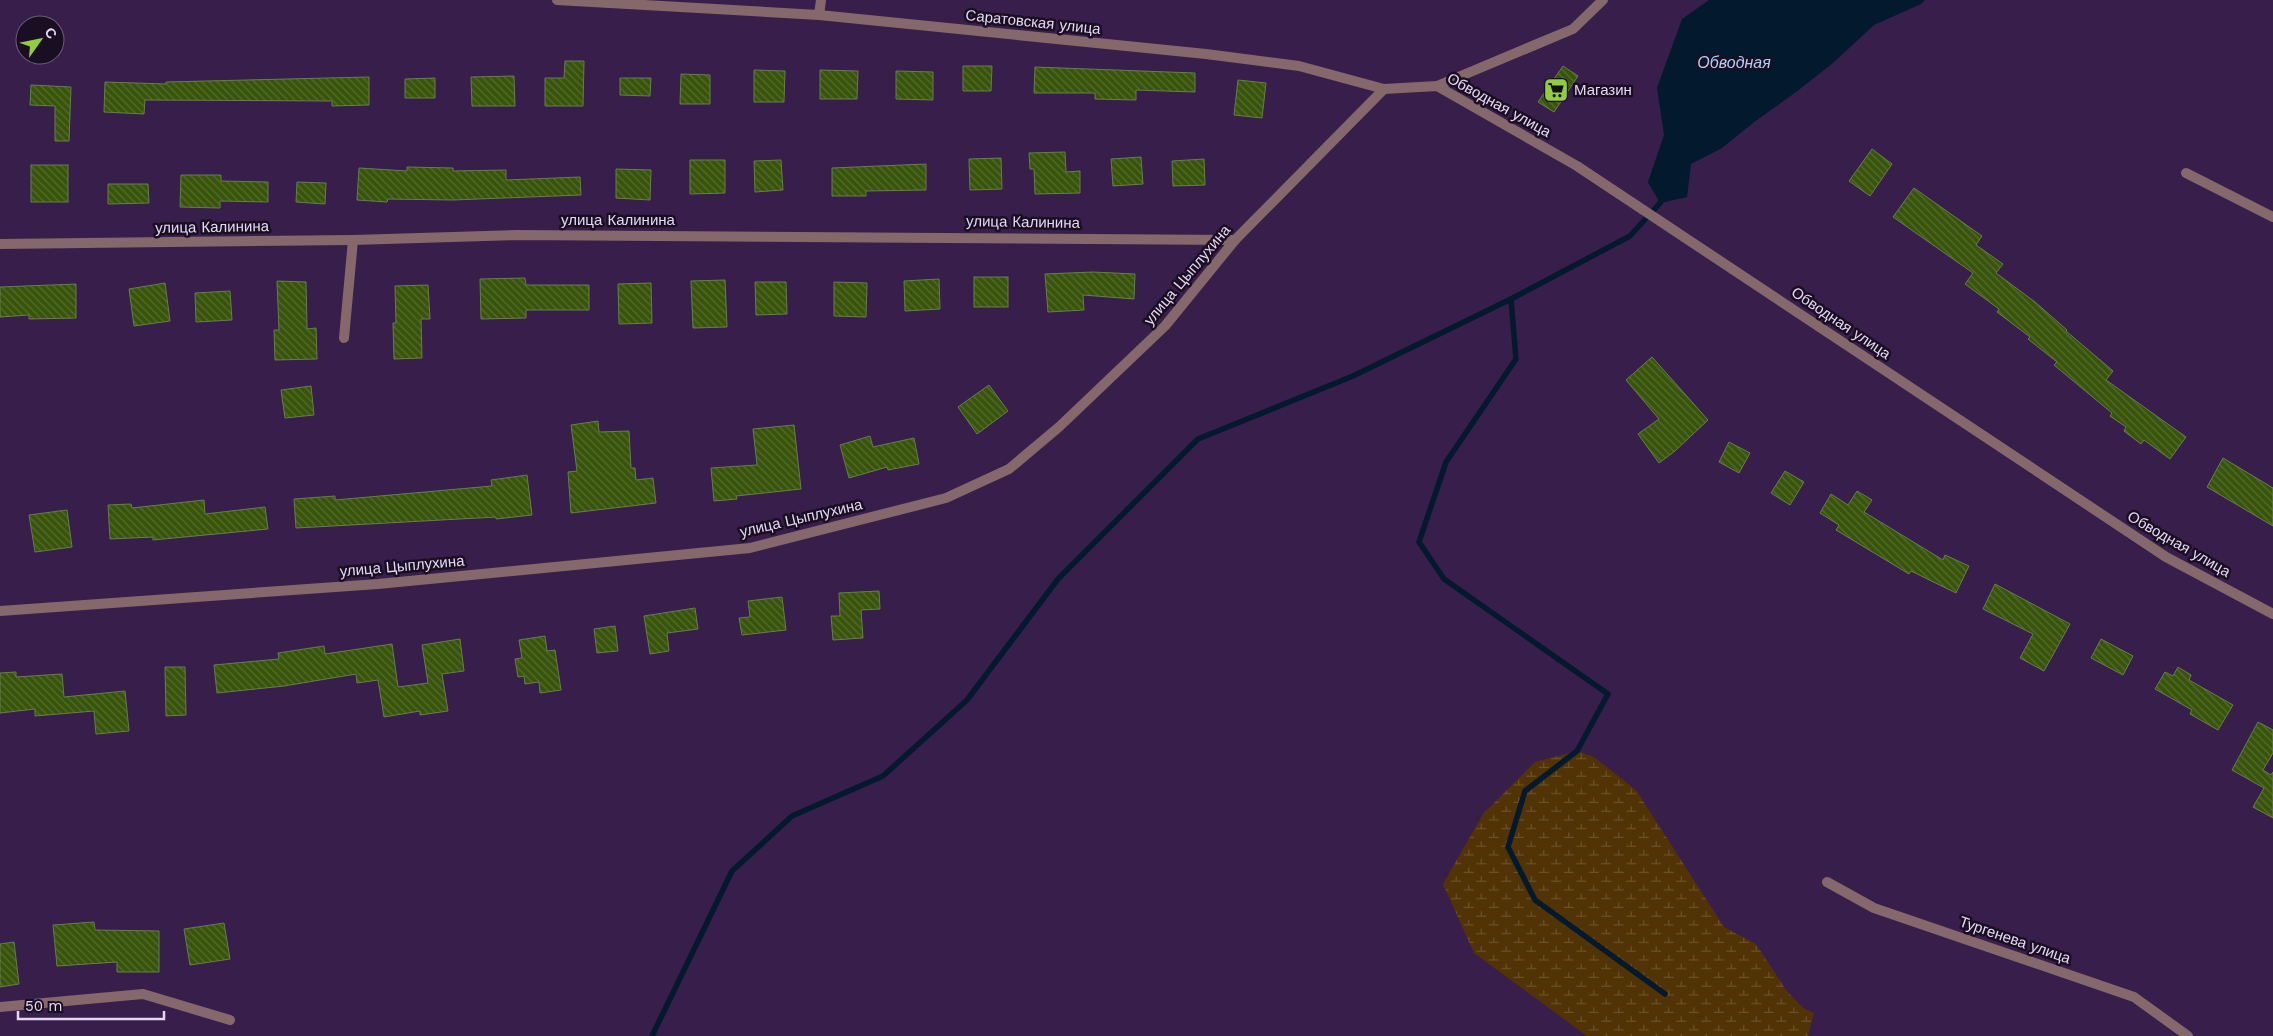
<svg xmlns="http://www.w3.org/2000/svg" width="2273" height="1036" viewBox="0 0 2273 1036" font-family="'Work Sans',sans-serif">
<defs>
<pattern id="wetland-marsh" width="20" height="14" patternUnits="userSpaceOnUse" patternTransform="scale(1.25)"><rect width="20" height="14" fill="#523305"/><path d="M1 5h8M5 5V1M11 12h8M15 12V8" fill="none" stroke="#6b502a"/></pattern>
<pattern id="building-back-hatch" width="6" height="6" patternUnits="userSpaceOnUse" patternTransform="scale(1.25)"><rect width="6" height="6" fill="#38540b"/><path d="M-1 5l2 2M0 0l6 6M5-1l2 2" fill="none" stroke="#556c2f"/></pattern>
</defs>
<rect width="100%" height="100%" fill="#381e4a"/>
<path fill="url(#wetland-marsh)" d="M1577,751L1594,757L1636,790L1724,927L1756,944L1786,990L1803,1008L1814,1013L1808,1036H1587L1474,953L1443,884L1483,814L1535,762Z"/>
<path fill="#03192e" d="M1709,0H1925L1921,4L1874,25L1833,63L1796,92L1753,123L1722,148L1691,164L1687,197L1660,203L1648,182L1664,135L1657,88L1682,19Z"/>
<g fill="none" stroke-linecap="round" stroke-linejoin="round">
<g stroke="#03192e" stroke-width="5.5">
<path d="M1511,299L1516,359L1446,462L1419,542L1444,579L1608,694L1577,751L1525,791L1508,847L1535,900L1665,994"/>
<path d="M652,1036L732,871L792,816L883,776L967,700L1058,579L1198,439L1353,376L1511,299L1630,236L1660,203L1663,197"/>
</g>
</g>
<g fill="url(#building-back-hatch)" stroke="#667f4a">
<path d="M565,61H584L583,106H545V78H564Z"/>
<path d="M963,66H992L991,91H963Z"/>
<path d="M1563,66L1578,76L1554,112L1538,102Z"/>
<path d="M1035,67L1195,73V92L1136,90V100L1095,99V93H1034Z"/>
<path d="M754,70L785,71L784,102H754Z"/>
<path d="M820,70L858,71L857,99H820Z"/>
<path d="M896,71L933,72V100L896,99Z"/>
<path d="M681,74L710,75V104H680Z"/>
<path d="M514,76L515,106H472L471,77Z"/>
<path d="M369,77V105L332,106V101L145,100L144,114L104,112L105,82L166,84V82Z"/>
<path d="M435,78V98H405V79Z"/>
<path d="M620,78H651L650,96L620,95Z"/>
<path d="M1238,80L1266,83L1262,118L1234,115Z"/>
<path d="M31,85L71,87L69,141H55V106L30,105Z"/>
<path d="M1872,149L1892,164L1870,196L1849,181Z"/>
<path d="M1065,152L1066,172L1080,171V193L1035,194L1034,169H1030L1029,153Z"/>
<path d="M1141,157L1143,184L1113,186L1111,159Z"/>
<path d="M1001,158L1002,189L970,190L969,159Z"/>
<path d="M1204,159L1205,185L1173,186L1172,161Z"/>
<path d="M690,160H725V193L690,194Z"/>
<path d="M781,160L783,190L755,192L754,161Z"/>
<path d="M926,164V190L866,191V196H832V168Z"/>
<rect x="31" y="165" width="37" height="37"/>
<path d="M407,167L453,168V171L506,170V180L580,177L581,195L453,200L388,199L387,202L357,200L359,168L407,171Z"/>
<path d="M616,169L651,170L650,200L616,198Z"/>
<path d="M181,175H221V181L268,182V202L220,201V208L180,207Z"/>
<path d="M297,182L326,183L325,204L296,202Z"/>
<path d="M108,184H148L149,203L108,204Z"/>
<path d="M1914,188L1982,236L1976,245L2003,264L1996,273L2035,302L2067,330L2066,331L2113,371L2106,380L2186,437L2170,459L2144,440L2141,444L2124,431L2126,427L2110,416L2112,413L2054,365L2057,362L2028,339L2030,337L1997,312L1999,309L1965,284L1973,273L1893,217Z"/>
<path d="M1093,272L1135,274L1134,299L1083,295L1084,310L1048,312L1045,274Z"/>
<rect x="974" y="277" width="34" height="30"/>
<path d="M525,278L526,285H589V310H526V318L481,319L480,279Z"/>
<path d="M939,279L940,309L905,311L904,281Z"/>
<path d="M725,280L727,327L693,328L691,281Z"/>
<path d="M277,281L306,282L307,329L316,328L317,359L275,360L274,330H279Z"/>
<path d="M755,282H786L787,314L756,315Z"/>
<path d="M834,282L867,283L866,317L834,316Z"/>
<path d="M165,283L170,321L134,326L129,289Z"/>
<path d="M651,283L652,323L619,324L618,284Z"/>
<path d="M76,284V318L29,319V315L0,317V287Z"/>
<path d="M428,285L430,319H421L422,358L394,359L393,323H396L395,286Z"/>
<path d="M230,291L232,320L196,322L195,293Z"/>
<path d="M1652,357L1708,420L1675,451L1659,463L1638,434L1659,419L1626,380Z"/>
<path d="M989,385L1008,411L977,434L958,407Z"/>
<path d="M311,386L314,415L285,418L281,390Z"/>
<path d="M598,421L599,432L629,431L631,468H635L636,480L653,478L656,503L571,513L568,472L577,471L571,425Z"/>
<path d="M794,425L801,489L736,496L737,499L714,501L711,468L757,465L753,429Z"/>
<path d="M870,436L873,447L914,438L919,464L888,470L887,467L849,478L840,445Z"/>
<path d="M1729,442L1750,453L1739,473L1719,462Z"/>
<path d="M2223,458L2273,488V526L2207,487Z"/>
<path d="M1785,471L1804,482L1790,505L1771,493Z"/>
<path d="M527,475L532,515L496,519V517L296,528L294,499L335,496V500L492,486L491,480Z"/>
<path d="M1857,491L1872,500L1864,512L1943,560L1945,555L1969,566L1956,593L1911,571L1909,574L1836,530L1839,525L1820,513L1831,494L1848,505Z"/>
<path d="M204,500L205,514L265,507L268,529L153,540V537L110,539L108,505L131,504L132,508Z"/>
<path d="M67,510L72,547L35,552L29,515Z"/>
<path d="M1995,584L2070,624L2044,671L2020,658L2033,634L1983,609Z"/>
<path d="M879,591L880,609L861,610L863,638L833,640L831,616H840L839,593Z"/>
<path d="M782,597L786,630L742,635L739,618L750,617L748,601Z"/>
<path d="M695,608L698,629L667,633L669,651L650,654L644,616Z"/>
<path d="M615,626L618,651L597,653L594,629Z"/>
<path d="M545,636L547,651L555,650L561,690L540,693L539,682L525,684L524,676L518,677L515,659L522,658L519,640Z"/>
<path d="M460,639L464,671L442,674L448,711L420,715V711L384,717L378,680L357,683L356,674L284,686L217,693L214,665L279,659L278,653L324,646L325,654L392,644L398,687L428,683L422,645Z"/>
<path d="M2101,639L2133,656L2123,675L2091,658Z"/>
<path d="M165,667H185L186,715L166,716Z"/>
<path d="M2178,667L2191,675L2189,680L2233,705L2218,730L2190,714L2192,710L2155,689L2165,672L2173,676Z"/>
<path d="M16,672V677L62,674L64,697L125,691L129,731L96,734L94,711L35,716V709L0,713V673Z"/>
<path d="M2258,722L2273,730V753L2263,770L2271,775L2273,772V818L2253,807L2264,788L2232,770Z"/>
<path d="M94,922L95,930L159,931V972H117V962L57,966L53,925Z"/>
<path d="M224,923L230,959L190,965L184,929Z"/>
<path d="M14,942L19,984L0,987V944Z"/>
</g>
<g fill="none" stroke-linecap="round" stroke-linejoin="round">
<path stroke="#84686c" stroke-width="10" d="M344,338L353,240"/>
<g stroke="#84686c" stroke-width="10">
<path d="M557,0L819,15L1206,54L1299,66L1384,89L1437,86L1577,166L2166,557L2273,614"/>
<path d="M819,15L821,0"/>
<path d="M1437,86L1573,29L1603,0"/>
<path d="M2186,173L2273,217"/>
<path d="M0,244L353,240L516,235L1235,240"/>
<path d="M0,611L378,584L750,548L946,498L1009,469L1059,427L1165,326L1235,240L1384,89"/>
<path d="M1827,882L1874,908L2134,997L2188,1036"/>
<path d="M0,1007L143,994L230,1020"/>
</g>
</g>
<defs>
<symbol id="supermarket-square" viewBox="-11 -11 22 22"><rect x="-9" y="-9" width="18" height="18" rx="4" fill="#92cd3f" stroke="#1a0f22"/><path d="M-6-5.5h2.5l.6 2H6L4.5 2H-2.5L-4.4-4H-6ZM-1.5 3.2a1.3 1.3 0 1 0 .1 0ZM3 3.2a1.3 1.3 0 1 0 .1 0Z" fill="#111"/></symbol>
</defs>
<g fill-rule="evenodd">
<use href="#supermarket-square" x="1542" y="76" width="28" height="28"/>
</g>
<g text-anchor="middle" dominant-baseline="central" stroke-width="5" stroke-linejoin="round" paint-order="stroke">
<g font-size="15" fill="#e5d6f2" stroke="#1a0f22">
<text transform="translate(1033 22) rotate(6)">Саратовская улица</text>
<text transform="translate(1499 105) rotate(29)">Обводная улица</text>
<text x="618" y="220">улица Калинина</text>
<text transform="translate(1023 222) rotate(1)">улица Калинина</text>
<text transform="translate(212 227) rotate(-1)">улица Калинина</text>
<text transform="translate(1187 275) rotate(-50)">улица Цыплухина</text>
<text transform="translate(1841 323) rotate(34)">Обводная улица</text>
<text transform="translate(801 518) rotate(-13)">улица Цыплухина</text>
<text transform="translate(2179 544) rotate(30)">Обводная улица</text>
<text transform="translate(402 566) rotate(-5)">улица Цыплухина</text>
<text transform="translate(2015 940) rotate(19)">Тургенева улица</text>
</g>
<g font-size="15" fill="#e5d6f2" stroke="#1a0f22" text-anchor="start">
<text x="1574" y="90">Магазин</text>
</g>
<g font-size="16" font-style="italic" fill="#abcef2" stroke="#1a0f22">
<text x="1734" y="62">Обводная</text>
</g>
</g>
<g transform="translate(40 40) rotate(57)"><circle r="24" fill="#1a0f22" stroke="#6b5f75"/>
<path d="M0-4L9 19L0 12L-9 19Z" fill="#92cd3f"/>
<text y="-8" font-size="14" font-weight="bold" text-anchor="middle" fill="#e5d6f2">С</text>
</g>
<path d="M18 1011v8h146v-8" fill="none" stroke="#e5d6f2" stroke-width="2.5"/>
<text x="25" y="1011" font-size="15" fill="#e5d6f2" stroke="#1a0f22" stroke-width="4" paint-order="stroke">50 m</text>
</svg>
